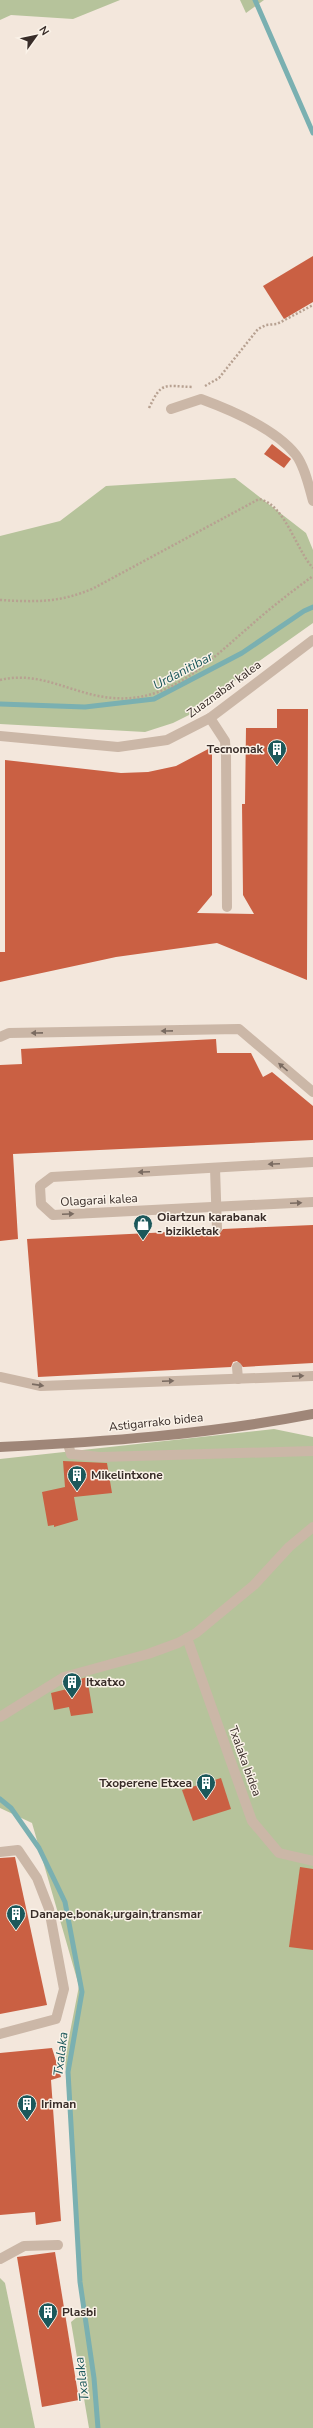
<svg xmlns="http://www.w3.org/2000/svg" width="313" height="2428" viewBox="0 0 313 2428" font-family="'Nunito Sans',sans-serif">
<rect width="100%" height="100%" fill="#f3e7dc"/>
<g fill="#b6c39b">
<path d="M0,0H120L73,19L11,15L0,20Z"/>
<path d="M240,0H264L246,13Z"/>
<path d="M235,478L306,533L313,550V623L251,667L205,707L173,723L145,732L0,724V536L60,521L106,486Z"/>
<path d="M274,1429L313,1437V2428H89L71,2322L82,2313L65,2058L79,1986L32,1823L0,1808V1459Z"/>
<path d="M0,2278L5,2283L35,2428H0Z"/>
</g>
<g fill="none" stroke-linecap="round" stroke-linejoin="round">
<g stroke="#7ab0b1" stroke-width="5">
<path d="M255,0L313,133"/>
<path d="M0,704L85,707L154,699L242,653L304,611L313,607"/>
<path d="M0,1799L11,1808L39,1848L65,1902L82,1992L68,2072L80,2282L94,2378L98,2428"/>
</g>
</g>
<g fill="#ca6043">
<path d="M313,256V302L284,319L263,286Z"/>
<path d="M272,444L291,459L284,468L264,454Z"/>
<path d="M277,709H308L307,980L217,943L116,957L0,982V952H5V760L121,773L148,772L176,766L212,747V895L197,913L254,914L243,895L242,804H245L246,728H277Z"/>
<path d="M216,1039L217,1053H251L263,1077L272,1072L313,1106V1140L13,1154L18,1239L0,1241V1065L22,1064L21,1049Z"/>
<path d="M313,1225V1363L243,1367L237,1361L233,1362L231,1367L38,1377L27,1239L211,1230L214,1234L218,1235L223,1229Z"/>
<path d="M63,1461L107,1463L112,1493L74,1497L78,1520L54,1527V1525L48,1526L42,1492L65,1487Z"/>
<path d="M87,1677L93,1713L71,1716L69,1707L54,1710L51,1693L67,1689V1683Z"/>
<path d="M221,1778L231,1809L193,1821L182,1790Z"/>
<path d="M15,1857L47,2005L0,2014V1858Z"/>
<path d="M300,1867L313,1869V1950L289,1947Z"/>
<path d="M52,2048L61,2077L51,2080L61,2221L36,2225L35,2212L0,2215V2053Z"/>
<path d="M55,2252L79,2400L42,2407L17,2257Z"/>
</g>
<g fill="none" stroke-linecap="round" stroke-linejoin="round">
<g stroke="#b7a191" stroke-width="2.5" stroke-dasharray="2 2" stroke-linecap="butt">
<path d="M205,386L219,378L258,329L266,325L277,324L313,305"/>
<path d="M149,408C162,381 163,386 193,387"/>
<path d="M0,600C36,602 60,603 94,588L259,499C285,504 296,550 313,568"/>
<path d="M0,680C41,670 73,695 113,698C170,703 209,661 249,627C269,609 291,592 313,576"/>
</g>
<g stroke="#cbb7a7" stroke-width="10">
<path d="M171,409L201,399C231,410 276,429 296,455C305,467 309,487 313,501"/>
<path d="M210,718L225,741L226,754L227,907"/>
<path d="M215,1168L217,1229"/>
<path d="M237,1367L238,1379"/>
<path d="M187,1638L252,1821L279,1853L313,1861"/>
<path d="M0,1852L18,1850L37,1878L49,1909L64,1989L56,2019L0,2034"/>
<path d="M0,2259L24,2246L58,2245"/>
</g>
<g stroke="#cbb7a7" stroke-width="10">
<path d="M0,736L118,747L167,740L210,718L313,640"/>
<path d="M0,1037L9,1033L239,1029L313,1092"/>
<path d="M313,1162L52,1177L40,1186L41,1204L53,1215L313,1202"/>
<path d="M0,1377L41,1386L313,1376"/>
<path d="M68,1444L71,1454L100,1457L313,1451"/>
<path d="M0,1717L64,1677L148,1654L178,1643L196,1633L254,1585L289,1547L313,1527"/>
</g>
<path stroke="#9f8678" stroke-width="10" d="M0,1447C105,1442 210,1434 313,1414"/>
</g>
<defs><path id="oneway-solid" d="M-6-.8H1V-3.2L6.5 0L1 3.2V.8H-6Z"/></defs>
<g fill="#7a6b61">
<use href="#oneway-solid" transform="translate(167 1031) rotate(179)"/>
<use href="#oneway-solid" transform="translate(37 1033) rotate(179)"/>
<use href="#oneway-solid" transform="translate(283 1067) rotate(-140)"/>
<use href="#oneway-solid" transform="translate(274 1164) rotate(177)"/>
<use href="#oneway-solid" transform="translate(144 1172) rotate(178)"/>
<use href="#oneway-solid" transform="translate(296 1203) rotate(-3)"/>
<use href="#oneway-solid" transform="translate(68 1214) rotate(-3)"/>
<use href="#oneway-solid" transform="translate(298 1376) rotate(-2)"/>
<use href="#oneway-solid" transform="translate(168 1381) rotate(-2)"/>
<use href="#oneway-solid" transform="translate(38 1385) rotate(8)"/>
</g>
<defs>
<symbol id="building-pin" viewBox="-11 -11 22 30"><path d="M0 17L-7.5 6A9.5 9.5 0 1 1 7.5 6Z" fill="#1c585b" stroke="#faf2e8"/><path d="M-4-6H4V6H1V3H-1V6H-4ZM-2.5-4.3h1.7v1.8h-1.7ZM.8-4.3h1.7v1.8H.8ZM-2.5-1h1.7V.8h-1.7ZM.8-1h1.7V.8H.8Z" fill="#fff"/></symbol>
<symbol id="shop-pin" viewBox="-11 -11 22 30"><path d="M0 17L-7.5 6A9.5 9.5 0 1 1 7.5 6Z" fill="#1c585b" stroke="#faf2e8"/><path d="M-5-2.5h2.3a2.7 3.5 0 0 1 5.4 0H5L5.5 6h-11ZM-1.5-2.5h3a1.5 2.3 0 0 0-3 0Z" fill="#fff"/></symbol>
</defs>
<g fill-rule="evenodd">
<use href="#building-pin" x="266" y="738" width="22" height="30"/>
<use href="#shop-pin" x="132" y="1213" width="22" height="30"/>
<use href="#building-pin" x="66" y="1464" width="22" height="30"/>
<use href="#building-pin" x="61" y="1671" width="22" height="30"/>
<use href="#building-pin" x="195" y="1772" width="22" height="30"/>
<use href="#building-pin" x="5" y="1903" width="22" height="30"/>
<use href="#building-pin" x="16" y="2093" width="22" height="30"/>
<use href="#building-pin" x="37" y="2301" width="22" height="30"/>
</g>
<g text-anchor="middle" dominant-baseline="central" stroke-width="3" stroke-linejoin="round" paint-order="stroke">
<g font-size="12" fill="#382c28" stroke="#faf2e8">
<text transform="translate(224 689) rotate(-36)">Zuaznabar kalea</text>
<text transform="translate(99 1200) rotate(-3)">Olagarai kalea</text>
<text transform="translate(156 1422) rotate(-6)">Astigarrako bidea</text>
<text transform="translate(245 1761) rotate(70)">Txalaka bidea</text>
</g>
<g font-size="12" font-weight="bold" fill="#382c28" stroke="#faf2e8" text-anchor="start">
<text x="263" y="749" text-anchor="end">Tecnomak</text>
<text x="157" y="1217">Oiartzun karabanak<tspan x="157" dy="14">- bizikletak</tspan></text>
<text x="91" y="1475">Mikelintxone</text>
<text x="86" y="1682">Itxatxo</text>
<text x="192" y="1783" text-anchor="end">Txoperene Etxea</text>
<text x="30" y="1914">Danape,bonak,urgain,transmar</text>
<text x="41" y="2104">Iriman</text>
<text x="62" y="2312">Plasbi</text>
</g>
<g font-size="13" font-style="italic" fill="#1c585b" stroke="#faf2e8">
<text transform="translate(183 671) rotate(-28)">Urdanitibar</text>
<text transform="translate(61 2054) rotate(-83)">Txalaka</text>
<text transform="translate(82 2379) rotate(-97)">Txalaka</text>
</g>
</g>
<g transform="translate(36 36) rotate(57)" stroke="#faf2e8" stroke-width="3" paint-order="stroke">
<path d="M0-3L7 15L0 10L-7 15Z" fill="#382c28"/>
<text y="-6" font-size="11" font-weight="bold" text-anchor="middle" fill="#382c28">N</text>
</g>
</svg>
